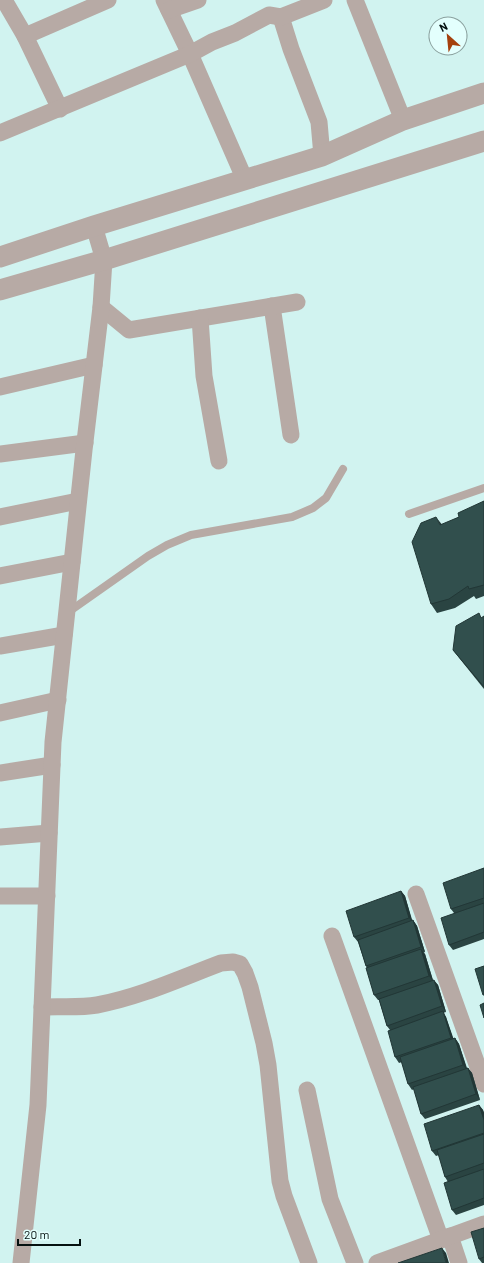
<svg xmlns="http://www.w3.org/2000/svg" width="484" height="1263" viewBox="0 0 484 1263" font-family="Barlow,sans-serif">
<rect width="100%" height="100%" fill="#d1f3f0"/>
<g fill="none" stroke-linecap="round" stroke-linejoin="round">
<g stroke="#b7aaa5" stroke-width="8">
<path d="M409,514L484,488"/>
<path d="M67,613L148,556L167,545L191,535L292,517L313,508L326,498L343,469"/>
</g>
<g stroke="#b7aaa5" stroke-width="17">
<path d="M4,0L25,36L60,109"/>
<path d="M164,0L190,54L245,180"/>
<path d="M355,0L403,120"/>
<path d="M169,10L198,0"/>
<path d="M281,17L291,49L319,122L322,156"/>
<path d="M25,36L108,0"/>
<path d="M0,133L190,54L212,42L235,33L269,15L281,17L324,0"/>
<path d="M272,306L291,435"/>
<path d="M101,307L129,330L297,302"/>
<path d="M200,318L204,376L219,461"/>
<path d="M0,387L94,365"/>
<path d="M0,454L85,443"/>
<path d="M0,517L78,501"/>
<path d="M0,576L72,562"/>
<path d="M0,646L64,635"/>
<path d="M0,713L58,700"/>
<path d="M0,773L52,765"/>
<path d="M0,837L49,833"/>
<path d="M416,894L484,1084"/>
<path d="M0,896H47"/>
<path d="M332,936L441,1240"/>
<path d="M42,1007C60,1006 79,1008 97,1005C140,997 181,978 221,963L233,962L240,964L245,973L250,987L264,1043L268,1065L280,1181L284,1196L309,1263"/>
<path d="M307,1090L330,1199L355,1263"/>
<path d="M450,1236L459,1263"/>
<path d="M21,1263L38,1105L53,742L84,450L101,307L104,260L94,226"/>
<path d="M377,1263L484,1224"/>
</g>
<g stroke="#b7aaa5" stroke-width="21">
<path d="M0,257L94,226L322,156L403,120L484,93"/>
<path d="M0,290L104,260L484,141"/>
</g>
</g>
<g fill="#2a4442">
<path d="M484,501V596L476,599L474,596L455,608L437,613L431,604L442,525L459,517Z"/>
<path d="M484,616V689L460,659L453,650L482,618Z"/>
<path d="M484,868V939L453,950L449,945L454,913L451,909Z"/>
<path d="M401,891L405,896L412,921L413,920L417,926L425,952L423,953L425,954L433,980L438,985L446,1012L443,1013L446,1017L453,1039L455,1038L459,1044L467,1068H468L472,1073L480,1100L425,1119L421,1114L414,1089L412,1090L408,1084L402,1062L399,1063L395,1057L390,1030L387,1026L379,1000H378L374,995L367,968L366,966L358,942L354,937Z"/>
<path d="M479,1105L483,1110L484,1113V1205L456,1215L452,1210L448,1182L445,1177L439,1155L436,1156L432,1151Z"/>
<path d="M484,1228V1263H482L479,1259Z"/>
</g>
<g fill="#223736">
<path d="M436,517L443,526L440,525Z"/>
<path d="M401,891L405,896L413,923L409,918Z"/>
<path d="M413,920L417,926L425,952L421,947Z"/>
<path d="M421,949L425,954L433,981L429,976Z"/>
<path d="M434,980L438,985L446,1012L442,1006Z"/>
<path d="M443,1011L446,1017L455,1043L451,1038Z"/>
<path d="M455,1038L459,1044L467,1070L463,1065Z"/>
<path d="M468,1068L472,1073L480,1100L476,1094Z"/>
<path d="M479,1105L483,1110L484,1113V1120Z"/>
<path d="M442,1248L446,1253L449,1263H446Z"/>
</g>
<g fill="#314f4d" stroke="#223736">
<path d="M484,501V585L469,589L468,586L449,599L431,604L412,542L421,523L436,517L440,525L459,517L458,513Z"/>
<path d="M479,613L481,618L484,616V687L453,650L456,626Z"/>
<path d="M484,868V898L451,909L443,883Z"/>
<path d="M401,891L409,918L354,937L346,911Z"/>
<path d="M484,903V932L449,945L441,918Z"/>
<path d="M413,920L421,947L366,966L358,940Z"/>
<path d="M421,949L429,976L374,995L366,968Z"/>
<path d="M484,966V995H483L475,969Z"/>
<path d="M434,980L442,1006L387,1026L379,999Z"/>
<path d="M484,1003V1018L480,1005Z"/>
<path d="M443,1011L451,1038L395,1057L388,1031Z"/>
<path d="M455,1038L463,1065L408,1084L400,1057Z"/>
<path d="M468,1068L476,1094L421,1114L413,1087Z"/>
<path d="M479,1105L484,1120V1133L432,1151L424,1124Z"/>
<path d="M484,1134V1163L445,1177L437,1150Z"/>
<path d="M484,1169V1198L452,1210L444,1183Z"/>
<path d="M484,1228V1257L479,1259L471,1232Z"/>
<path d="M442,1248L446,1263H398Z"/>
</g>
<g transform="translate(448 36) rotate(333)"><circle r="19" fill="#e3fffd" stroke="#8aa09e"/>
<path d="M0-3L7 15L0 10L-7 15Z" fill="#a5410e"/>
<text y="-6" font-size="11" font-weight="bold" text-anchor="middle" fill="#051110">N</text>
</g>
<path d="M18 1239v6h62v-6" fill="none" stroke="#051110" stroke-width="2"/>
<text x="24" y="1239" font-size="12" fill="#051110" stroke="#e3fffd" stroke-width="3" paint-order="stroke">20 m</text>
</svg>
